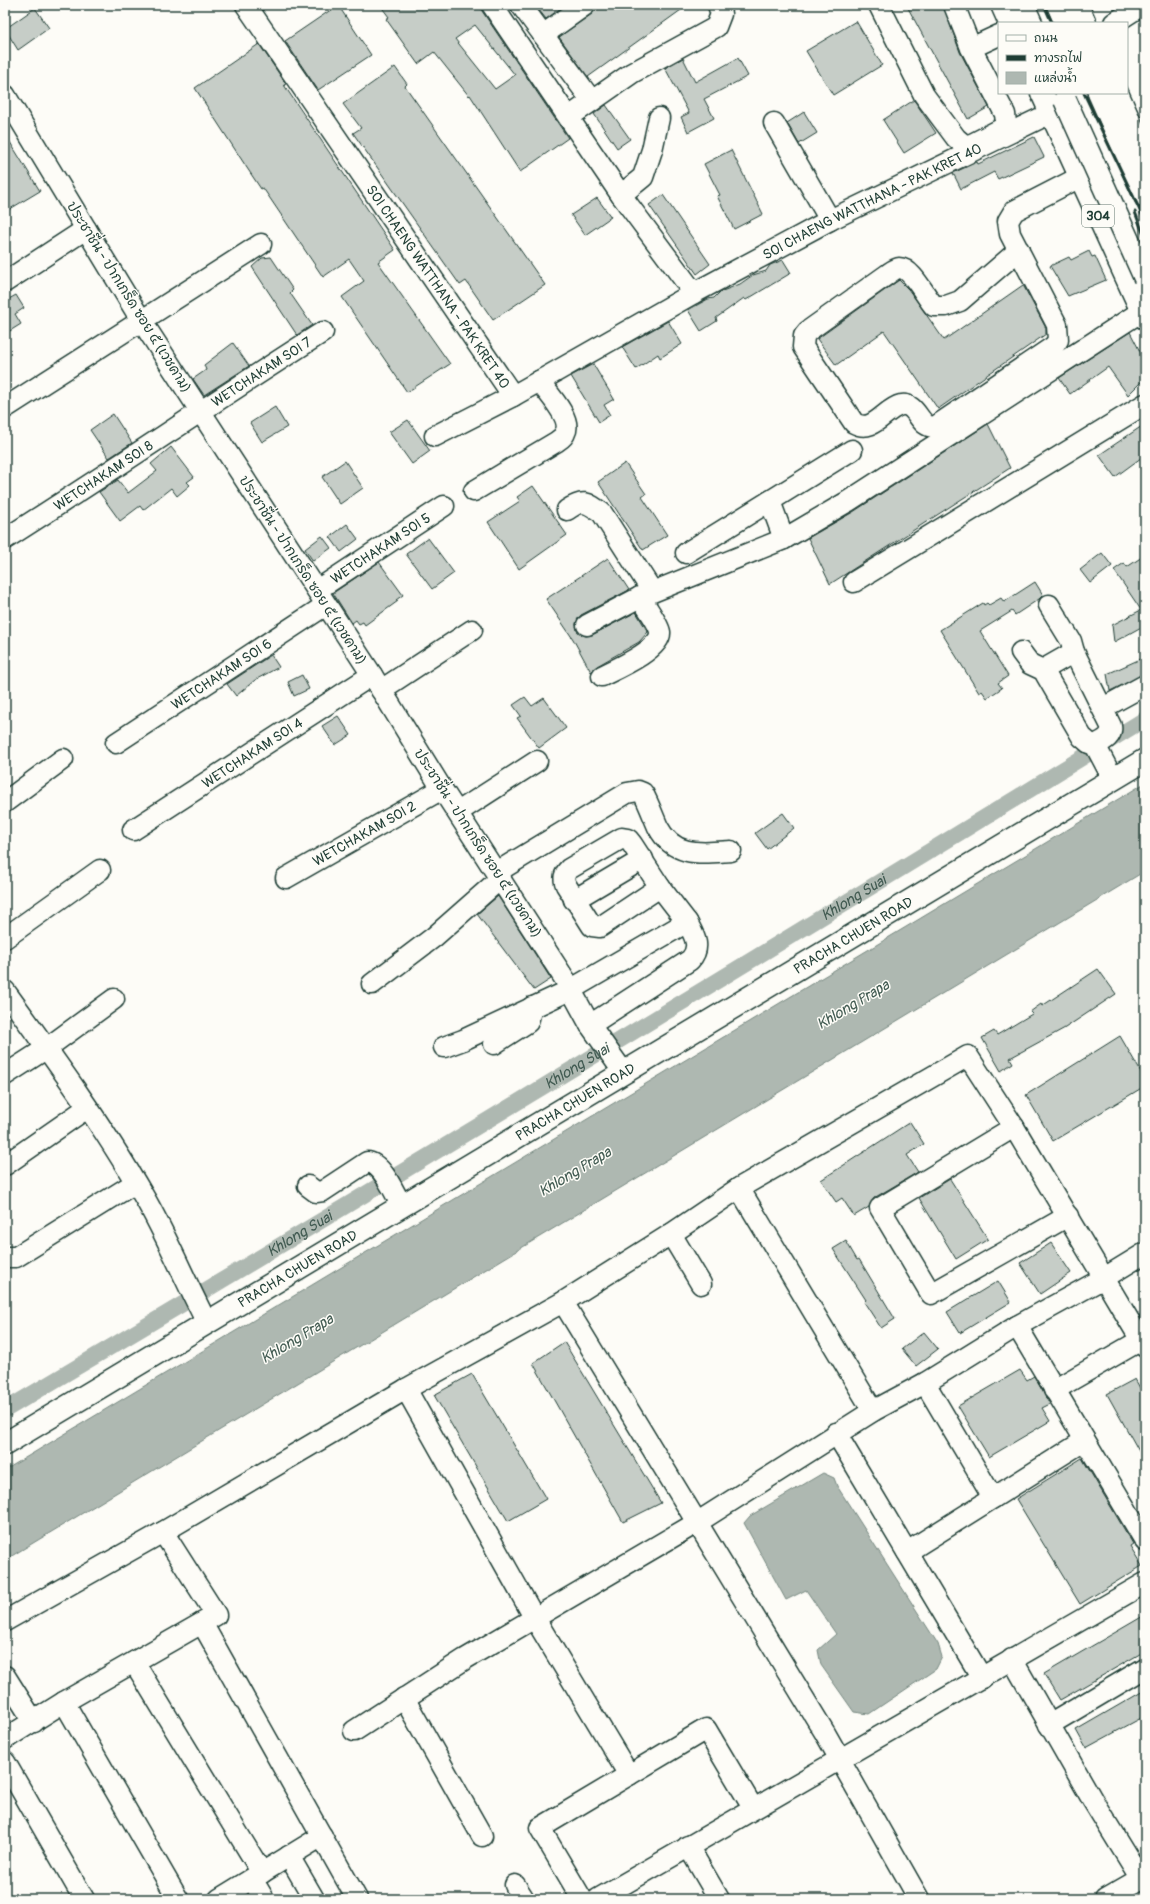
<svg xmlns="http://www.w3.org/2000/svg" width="1150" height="1904" viewBox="0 0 1150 1904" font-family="Pangolin,'Playpen Sans Thai',sans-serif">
<rect width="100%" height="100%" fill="#fdfcf7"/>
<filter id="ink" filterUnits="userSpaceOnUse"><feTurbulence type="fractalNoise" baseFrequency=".025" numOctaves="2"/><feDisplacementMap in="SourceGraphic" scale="8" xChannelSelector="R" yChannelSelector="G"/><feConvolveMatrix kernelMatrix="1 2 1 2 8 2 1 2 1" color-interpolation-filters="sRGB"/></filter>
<g filter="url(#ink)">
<g fill="#aeb8b1" stroke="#75877f">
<path d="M1145,783V871L5,1560V1470Z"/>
<path d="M823,1473L834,1478L837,1486L938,1644L942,1657L936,1669L869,1714L854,1712L821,1665L818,1650L836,1634L806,1590L786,1600L744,1523L750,1516Z"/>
</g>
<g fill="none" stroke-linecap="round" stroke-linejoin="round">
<path stroke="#aeb8b1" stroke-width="16" id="s1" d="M5,1410C387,1183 766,952 1145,719"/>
</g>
<g fill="#c6cdc7" stroke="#1f3d34" fill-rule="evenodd">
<path d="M338,5L371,55L318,90L285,41Z"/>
<path d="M380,5H481L482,11L568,138L520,172L470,95L469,96L434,52L418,64L386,19L389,17ZM475,25L515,75L495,89L455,39Z"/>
<path d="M535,5H565L546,19Z"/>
<path d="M596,5H688L588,77L559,37L592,14Z"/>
<path d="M915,5H943L960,52L989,107L968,119L908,8Z"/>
<path d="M35,8L49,28L18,50L5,29Z"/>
<path d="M856,21L882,65L833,95L806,51Z"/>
<path d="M259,44L286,84L284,85L395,250L378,262L450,364L407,392L342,297L364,281L349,259L323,277L263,188L261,189L247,168L195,88Z"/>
<path d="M683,58L695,82L738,58L748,76L704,99L714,118L688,132L681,117L689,113L665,68Z"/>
<path d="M395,67L407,84L405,86L545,285L493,320L466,281L460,285L353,133L361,128L343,104Z"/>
<path d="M914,100L936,133L904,153L883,120Z"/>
<path d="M606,105L630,139L617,148L594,114Z"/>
<path d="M804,112L817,133L799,144L787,123Z"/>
<path d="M5,134L40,191L5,212Z"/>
<path d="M1034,137L1044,157L998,179L994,172L961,189L953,173L977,162L978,164Z"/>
<path d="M731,150L763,214L734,229L717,196L720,195L704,164Z"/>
<path d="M663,195L710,264L697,274L649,205Z"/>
<path d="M597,198L611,217L585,235L571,215Z"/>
<path d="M1089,251L1092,257L1095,256L1106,280L1068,296L1050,266L1069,257L1071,260Z"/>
<path d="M271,257L293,290L290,293L312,325L297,335L252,267L262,258Z"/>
<path d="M783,260L791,273L746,300L744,298L716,318L717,321L701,331L688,310L708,299L714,298L720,292L740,284L753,275L766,271L770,265Z"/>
<path d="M899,280L909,290L944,340L1023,285L1046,328V334L938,409L884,331L836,365L817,339Z"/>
<path d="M16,295L24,308L15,314L21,324L5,334V297L7,300Z"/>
<path d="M668,321L682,344L660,358L658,354L636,369L622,347Z"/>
<path d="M1130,332L1145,361V378L1128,395L1108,367L1070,394L1059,378Z"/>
<path d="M233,343L249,366L204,395L193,379L206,370L204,365Z"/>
<path d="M593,364L614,399L604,405L610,415L599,422L571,376Z"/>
<path d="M275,407L287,427L262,442L250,423Z"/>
<path d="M113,414L132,443L109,458L90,430Z"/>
<path d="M408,420L430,451L412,464L389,432Z"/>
<path d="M988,424L1010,468L830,584L808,538L853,512Z"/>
<path d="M1145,424V455L1115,477L1099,455Z"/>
<path d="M171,447L194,477L187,482L190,485L177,496L171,488L143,510L140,506L120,521L99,492L118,480L128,493L157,471L151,464Z"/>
<path d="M345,461L363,488L340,504L322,477Z"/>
<path d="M625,463L646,494L642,497L667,535L643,550L598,482Z"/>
<path d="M533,486L567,535L519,569L488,522L520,501L517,497Z"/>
<path d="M347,524L358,539L341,552L330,537Z"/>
<path d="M322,536L331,548L313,561L305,549Z"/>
<path d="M428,538L454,573L432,589L406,554Z"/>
<path d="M1102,553L1112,566L1090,583L1080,570Z"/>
<path d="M1145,555V625L1114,642L1112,625L1141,610L1114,570L1124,563L1127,567Z"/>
<path d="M608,558L629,590L581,615L576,624L577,631L586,636L592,635L636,612L648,632L639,642L597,666L591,672L573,639L546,599Z"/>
<path d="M379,562L403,595L396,600L398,601L365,625L363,622L359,624L356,620L352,623L333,593Z"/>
<path d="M1035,582L1043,595L1039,599L1015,615L1012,611L980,631L1008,676L998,683L1002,688L987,698L982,691L979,693L940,630L983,603L984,605L987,603L989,605L1001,598L1004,602Z"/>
<path d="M271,655L279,667L255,680L236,696L227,684Z"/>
<path d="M1145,657V674L1110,691L1107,674Z"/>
<path d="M302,675L309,689L294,696L288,682Z"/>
<path d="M525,697L532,706L544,698L566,728L539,748L517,718L521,716L513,705Z"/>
<path d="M338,716L351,735L335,745L322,726Z"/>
<path d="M783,813L794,828L767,849L755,833Z"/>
<path d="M498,896L551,979L534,990L477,914Z"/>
<path d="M1098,969L1116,994L1065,1028L1010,1058L1013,1063L1001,1071L982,1038L994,1031L997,1035L1032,1014L1030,1012L1041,1004L1042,1006Z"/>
<path d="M1120,1036L1145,1079V1086L1053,1141L1026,1095Z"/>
<path d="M910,1122L924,1144L907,1155L918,1172L874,1198L869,1207L854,1216L842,1198L836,1202L821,1180Z"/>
<path d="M950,1179L988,1239L956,1259L919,1198Z"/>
<path d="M846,1241L857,1260L859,1259L895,1319L881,1328L864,1302L866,1300L833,1249Z"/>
<path d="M1051,1243L1071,1273L1040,1294L1020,1263Z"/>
<path d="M998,1281L1011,1302L960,1333L947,1312Z"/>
<path d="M924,1332L938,1349L916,1366L902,1349Z"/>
<path d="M564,1342L661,1503L623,1522L533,1363Z"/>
<path d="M1020,1370L1027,1380L1034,1376L1050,1404L1042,1408L1050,1421L989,1457L958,1406Z"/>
<path d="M472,1374L546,1499L508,1521L434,1395Z"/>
<path d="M1135,1379L1145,1397V1462L1107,1394Z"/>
<path d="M1082,1458L1133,1544L1130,1546L1142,1566L1080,1604L1016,1499Z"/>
<path d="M1145,1615V1651L1060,1700L1044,1674Z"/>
<path d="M1145,1690V1716L1086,1748L1076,1730Z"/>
</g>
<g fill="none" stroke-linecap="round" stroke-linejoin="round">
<defs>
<g id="minor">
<path id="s2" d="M246,5L513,396L694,293L830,220L1051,113"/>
<path d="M492,5L621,195L694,293"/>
<path d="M521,5L592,101"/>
<path d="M879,5L924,95L956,138L963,144L970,145L1003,128L1006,123L1005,114L971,48L954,5"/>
<path d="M1114,23L1142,5"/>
<path d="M543,35L585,5"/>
<path d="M971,48L999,35"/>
<path d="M5,95L141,320L372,675L442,789L566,981L590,1025L624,1073"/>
<path d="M569,117L632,73L716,27L721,14L718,5"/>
<path d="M774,123L830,220"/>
<path d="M621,195L643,177L652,150L659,118"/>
<path d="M1019,250L960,301L946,306H934C925,296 912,268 899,268C896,268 891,272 888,274L808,331L804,336L803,347L854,423C874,434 884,409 901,405C918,402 919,431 936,426L1054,346L1058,340L1057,325L1010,234L1008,221L1014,211L1080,177"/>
<path d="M5,282L86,229"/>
<path d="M5,408L261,244"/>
<path d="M435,436L513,396"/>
<path d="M474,491L556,442C559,440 564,437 565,433C573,419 547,392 539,381"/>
<path d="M770,501L784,539"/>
<path d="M567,510C583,499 587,502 602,513L652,591"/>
<path id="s3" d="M5,539C112,471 216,400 323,332"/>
<path d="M686,553L852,450"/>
<path d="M854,582L1145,404"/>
<path id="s4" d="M317,590L444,506"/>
<path d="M1049,605L1071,641L1074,652"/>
<path d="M587,625L640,597"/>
<path d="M1021,652L1030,664L1045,671"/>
<path d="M602,676C616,669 662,649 660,632C659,624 645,605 640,597L784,539L847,502L1142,311"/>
<path d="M381,690L472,630"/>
<path d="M1103,708L1145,685"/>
<path id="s5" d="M116,743L326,605"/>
<path d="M1095,745C1103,741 1113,737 1111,726L1074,652L1046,668V675L1082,737L1089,743L1095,745L1113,779"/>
<path d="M5,802L63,759"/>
<path d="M458,812L537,761"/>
<path id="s6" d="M133,830L372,675"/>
<path d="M622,838L628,839L632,844L660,887L600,927L592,926L566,885C563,878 564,874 569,869Z"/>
<path d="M497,872L627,793L638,791L643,793C649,804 653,816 658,827C674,858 702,853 731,851"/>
<path id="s7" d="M286,878L442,789"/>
<path d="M660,887L687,922"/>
<path d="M574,900L643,859"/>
<path d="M5,938L100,870"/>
<path d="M372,984L434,937L501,878"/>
<path d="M5,991C53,1057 102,1124 143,1195C167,1236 185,1281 207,1323"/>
<path d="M494,1044L528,1022L532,1007"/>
<path d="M444,1047L463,1040L570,990L687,922C694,935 702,947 690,960L590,1025"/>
<path d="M5,1075L47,1048L114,999"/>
<path d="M1014,1127L880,1208L931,1294L1068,1216"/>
<path d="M5,1165L87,1108"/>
<path d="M308,1186L316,1192L323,1191L367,1162C381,1162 395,1193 401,1205"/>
<path d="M739,1188L873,1411"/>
<path d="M671,1234L701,1284"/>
<path d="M5,1257H16L135,1183"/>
<path d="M563,1302L825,1733L919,1899"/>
<path d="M1017,1326L1145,1541"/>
<path d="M925,1383L993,1498"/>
<path d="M406,1389L534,1617L629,1775"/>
<path d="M1054,1390L1141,1340"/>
<path d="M836,1433L982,1678"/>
<path d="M907,1552L1084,1441"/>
<path d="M5,1621L163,1532L406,1389L563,1302L671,1234L739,1188L968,1056L1014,1127L1145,1347"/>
<path d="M202,1623L357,1899"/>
<path d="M1012,1659L1093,1801L1141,1879"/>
<path d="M134,1662L262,1873"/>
<path d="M5,1676L34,1722"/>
<path d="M404,1698L482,1836"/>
<path d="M64,1702L178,1899"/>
<path d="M1049,1725L1145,1668"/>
<path d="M354,1731L465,1659L698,1522L873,1411L925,1383L1017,1326L1104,1278L1145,1253"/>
<path d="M5,1739L64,1702L216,1615L163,1532"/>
<path d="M5,1762L84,1899"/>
<path d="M688,1846L719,1899"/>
<path d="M289,1856L314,1899"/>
<path d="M252,1879L264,1899"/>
<path d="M515,1885L524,1899"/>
<path d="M219,1899L322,1836"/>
<path d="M582,1899L540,1828L706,1729L753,1808"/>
<path d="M598,1899L1145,1583"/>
<path d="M1105,1899L1145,1876"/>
</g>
<g id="major">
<path d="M1002,5L1010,23"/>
<path d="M1023,5L1031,23"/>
<path d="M1058,5L1066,23"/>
<path d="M1077,5L1085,23"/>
<path d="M1042,93L1145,318"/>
<path d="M1099,93L1145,196"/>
<path d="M1117,93L1145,156"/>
<path id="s8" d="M5,1444L1145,760"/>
</g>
</defs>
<use href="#minor" stroke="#1f3d34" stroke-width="23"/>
<use href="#major" stroke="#1f3d34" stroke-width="25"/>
<use href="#minor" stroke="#fdfcf7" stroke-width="20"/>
<use href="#major" stroke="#fdfcf7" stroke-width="22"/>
<g stroke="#1f3d34" stroke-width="3">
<path d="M1044,5L1052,23"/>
<path d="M1084,93L1145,221"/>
<path d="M1135,212L1145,238"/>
</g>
<defs>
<path id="major-bridge" d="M1065,100L1145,278"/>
</defs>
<use href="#major-bridge" stroke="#1f3d34" stroke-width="25" stroke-linecap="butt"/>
<use href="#major-bridge" stroke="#fdfcf7" stroke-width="22"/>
</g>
</g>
<g text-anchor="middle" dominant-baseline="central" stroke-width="3" stroke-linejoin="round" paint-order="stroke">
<rect fill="#fdfcf7" stroke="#62766e" stroke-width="1" x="1082" y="205" width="32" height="22" rx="3"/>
<g font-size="13" font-weight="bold" fill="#1f3d34">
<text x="1098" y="216">304</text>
</g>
<g font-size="14" fill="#1f3d34" stroke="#fdfcf7">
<text stroke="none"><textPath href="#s2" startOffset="882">SOI CHAENG WATTHANA - PAK KRET 40</textPath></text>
<text stroke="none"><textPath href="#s2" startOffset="341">SOI CHAENG WATTHANA - PAK KRET 40</textPath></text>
<text transform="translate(129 297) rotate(58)">ประชาชื่น - ปากเกร็ด ซอย ๕ (เวชคาม)</text>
<text stroke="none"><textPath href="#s3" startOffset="306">WETCHAKAM SOI 7</textPath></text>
<text stroke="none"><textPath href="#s3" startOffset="117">WETCHAKAM SOI 8</textPath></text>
<text stroke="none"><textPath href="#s4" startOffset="76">WETCHAKAM SOI 5</textPath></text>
<text transform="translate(303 570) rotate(57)">ประชาชื่น - ปากเกร็ด ซอย ๕ (เวชคาม)</text>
<text stroke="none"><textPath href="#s5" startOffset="126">WETCHAKAM SOI 6</textPath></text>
<text stroke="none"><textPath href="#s6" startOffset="142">WETCHAKAM SOI 4</textPath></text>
<text stroke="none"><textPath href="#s7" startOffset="90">WETCHAKAM SOI 2</textPath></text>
<text transform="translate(478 843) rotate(57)">ประชาชื่น - ปากเกร็ด ซอย ๕ (เวชคาม)</text>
<text stroke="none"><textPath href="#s8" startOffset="989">PRACHA CHUEN ROAD</textPath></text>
<text stroke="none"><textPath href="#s8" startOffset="665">PRACHA CHUEN ROAD</textPath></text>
<text stroke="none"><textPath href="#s8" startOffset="341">PRACHA CHUEN ROAD</textPath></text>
</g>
<g font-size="15" font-style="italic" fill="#435c53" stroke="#fdfcf7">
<text stroke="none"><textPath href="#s1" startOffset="991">Khlong Suai</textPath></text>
<text transform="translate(853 1005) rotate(-31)">Khlong Prapa</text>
<text stroke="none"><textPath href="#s1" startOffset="667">Khlong Suai</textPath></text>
<text transform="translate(575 1172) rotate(-31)">Khlong Prapa</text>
<text stroke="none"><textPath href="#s1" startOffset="343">Khlong Suai</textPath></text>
<text transform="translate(297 1339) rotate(-31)">Khlong Prapa</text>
</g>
</g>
<rect width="1150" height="1904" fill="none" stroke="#fdfcf7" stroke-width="20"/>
<rect x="10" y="10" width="1130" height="1884" fill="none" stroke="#1f3d34" stroke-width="1.5" filter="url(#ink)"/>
<rect x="998" y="22" width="130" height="72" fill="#fdfcf7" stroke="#a4b0a9"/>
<rect x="1006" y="35" width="20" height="6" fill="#fdfcf7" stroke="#a4b0a9"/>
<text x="1034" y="42" font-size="12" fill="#1f3d34">ถนน</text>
<rect x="1006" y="55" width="20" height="6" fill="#1f3d34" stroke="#a4b0a9"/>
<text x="1034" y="62" font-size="12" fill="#1f3d34">ทางรถไฟ</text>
<rect x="1006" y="72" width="20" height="12" fill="#aeb8b1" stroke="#a4b0a9"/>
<text x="1034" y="82" font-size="12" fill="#1f3d34">แหล่งน้ำ</text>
</svg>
